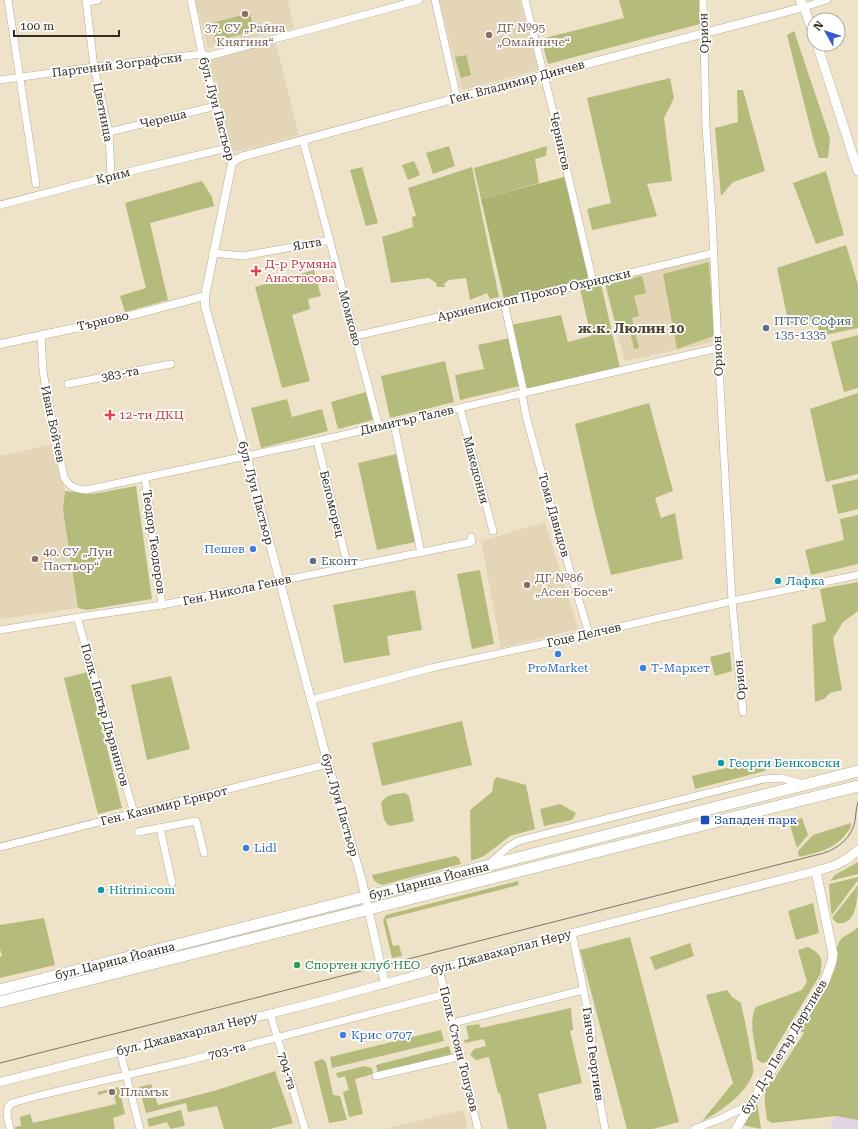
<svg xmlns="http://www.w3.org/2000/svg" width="858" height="1129" viewBox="0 0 858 1129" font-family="'Roboto Serif',serif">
<rect width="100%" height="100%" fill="#eee2c9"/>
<g fill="#e3d5b6">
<path d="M195,0H288L294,28L208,48Z"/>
<path d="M439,0H520L538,70L462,90Z"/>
<path d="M276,43L299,135L236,152L230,148L209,59Z"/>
<path d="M709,258L713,342L625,361L604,283Z"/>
<path d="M53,444L65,491L63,510L78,608L0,619V456Z"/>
<path d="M545,522L578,629L501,648L481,541Z"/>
<path d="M463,1110L468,1129H385Z"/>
</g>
<path fill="#e3d3e6" d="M836,1116L858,1120V1129H829Z"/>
<g fill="#b5bc7b">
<path d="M619,0H699L700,24L548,64L541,39L624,18Z"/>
<path d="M250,13L254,31L216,41L211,23Z"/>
<path d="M794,31L830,138L828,158H819L814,142L787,35Z"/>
<path d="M466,55L471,75L461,78L455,57Z"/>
<path d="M670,78L674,98L664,118L672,181L647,184L657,216L592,230L587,209L611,203L587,98Z"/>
<path d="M737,90H743L765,171L733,182L721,196L715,128L738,122Z"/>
<path d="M449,146L455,166L433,174L426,153Z"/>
<path d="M547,146L546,156L535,159L539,183L481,199L474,168Z"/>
<path d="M414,161L420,175L408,180L402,165Z"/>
<path d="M362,167L378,223L366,226L350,170Z"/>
<path d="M472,167L499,297L490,299L487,293L470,300L466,278L449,280L444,284L445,287H437L436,283L429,278L391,283L382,237L413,227L412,217L416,216L408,188Z"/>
<path d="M826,171L844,235L816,244L793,183Z"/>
<path d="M202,181L212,197L214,206L150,223L168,300L125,312L120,296L146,288L125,203Z"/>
<path d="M846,245L858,285V328L820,336L816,319L789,325L777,268Z"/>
<path d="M709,262L714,336L677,349L663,274Z"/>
<path d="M314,270L321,296L308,299L310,309L292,315L310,381L282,388L255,287Z"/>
<path d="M642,276L646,293L634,296L639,316L632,318L639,348L634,349L630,332L618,335L606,285Z"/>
<path d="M601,284L620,368L526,390L511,325L561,315L568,342L591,336L580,289Z"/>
<path d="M858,335V388L844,392L831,342Z"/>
<path d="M510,338L520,386L460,400L455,375L484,369L478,345Z"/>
<path d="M445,361L454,402L390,418L381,376Z"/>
<path d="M366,392L373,420L338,429L331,402Z"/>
<path d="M858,393V474L826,482L810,409Z"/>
<path d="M287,399L292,417L322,409L328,431L261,448L251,408Z"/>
<path d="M649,403L673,491L655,498L661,518L675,513L683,559L611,575L594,508L575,424Z"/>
<path d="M396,454L415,542L377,550L358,463Z"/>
<path d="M858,479V509L838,514L832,485Z"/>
<path d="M136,486L152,599L87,610L78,608L63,510L65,491L92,494Z"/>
<path d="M858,515V564L811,575L805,550L844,540L840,519Z"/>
<path d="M480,570L494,644L472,649L457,574Z"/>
<path d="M858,582V611L843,622L833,638L842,690L830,693L824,699L815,702L812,625L826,621L820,589Z"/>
<path d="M415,590L422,630L387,636L390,655L344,663L333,605Z"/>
<path d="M730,652L732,671L715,676L710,657Z"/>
<path d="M88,672L122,808L98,814L64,678Z"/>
<path d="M171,676L190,749L147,760L131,685Z"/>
<path d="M462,721L472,765L382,786L372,743Z"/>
<path d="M748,763L763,766L766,768L765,771L695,789L692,776Z"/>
<path d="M497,777L526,785L535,829L510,836L484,856L471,861L470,810L492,792L494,780Z"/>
<path d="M405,793L409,796L414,821L411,822L390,826C382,822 383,811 381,803C386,794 396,794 405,793Z"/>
<path d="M560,804L576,813L572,820L544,826L540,809Z"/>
<path d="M802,818L808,835L797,848L789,822Z"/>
<path d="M851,823V827C837,849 823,851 799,857L798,851L813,835Z"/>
<path d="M455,856L459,858L461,864L382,885C377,883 373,881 372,875Z"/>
<path d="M858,862V874L830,881L835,875Z"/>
<path d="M858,877V880L832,915L831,912L829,884Z"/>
<path d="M518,881L519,885L386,919L393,946L399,945L402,956L392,958L383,920L386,915Z"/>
<path d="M858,885C858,897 856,927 837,923L832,918Z"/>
<path d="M813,903L819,933L796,940L788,911Z"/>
<path d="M44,918L55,965L0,978V957L2,956L0,949V925Z"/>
<path d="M858,927V1120L836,1116L772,1123L767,1120C765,1103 762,1093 770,1077L774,1079L804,1033L800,1030C813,1010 826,991 835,969C838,960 835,949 839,942C843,935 853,933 858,927Z"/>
<path d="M630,937L679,1122L653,1129H627L580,950Z"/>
<path d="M690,943L694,956L655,970L650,957Z"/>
<path d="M808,947C823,955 823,959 820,975L767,1062L762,1063L757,1059C755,1043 748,1021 756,1007L802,990L807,982L798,950Z"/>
<path d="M727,990L732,997L741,1003C743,1013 755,1067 753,1073C748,1092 719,1113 702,1121L733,1083L706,995Z"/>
<path d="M571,1008L573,1030L570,1031L582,1083L538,1094L547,1129H508L500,1093H498L489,1057L476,1060L470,1055L474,1049L486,1046L484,1039L465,1043L464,1040L469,1039L466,1026L479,1024L481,1028Z"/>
<path d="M441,1030L444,1041L332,1068L330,1057Z"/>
<path d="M449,1046L451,1054L378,1073L376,1065Z"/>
<path d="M322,1059L326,1062L333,1095L340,1096L347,1120L329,1123L314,1062Z"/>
<path d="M364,1066L372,1068L373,1074L355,1079L363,1114L349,1117L343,1092L349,1090L345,1076L338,1078L336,1073Z"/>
<path d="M275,1071L293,1123L270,1129H224L217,1106L188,1112L186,1103L146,1113L139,1087L151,1084L158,1105L214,1091Z"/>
<path d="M119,1087L125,1114L113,1118L115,1129H15V1127L21,1126L20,1117L30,1114L33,1123L116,1104L113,1091L98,1095V1092Z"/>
<path d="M755,1102L758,1107L761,1129L742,1125Z"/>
<path d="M181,1110L185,1126L170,1129L167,1122L149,1127L147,1119Z"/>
</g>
<path fill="#acb270" d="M564,177L590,278L504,299L481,199Z"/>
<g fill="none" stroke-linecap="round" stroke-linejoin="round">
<defs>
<g id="minor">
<path d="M8,0L36,184"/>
<path d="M86,0L94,67L109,132L111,176"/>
<path d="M191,0L202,54L232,163"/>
<path d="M435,0L457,98"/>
<path d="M525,0L552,107L593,282"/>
<path d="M703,0L706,127L712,216L718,348L732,601L743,712"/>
<path d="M87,2L98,0"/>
<path d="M804,7L827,0"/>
<path d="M0,80L94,67L202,54L209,56L301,32L419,0"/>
<path d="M109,132L216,106"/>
<path d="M303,140L379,427"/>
<path d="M0,205L111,176L227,148"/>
<path d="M213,253L243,256L330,240"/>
<path d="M504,302L524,393"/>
<path d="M41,335L43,371L47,395L64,477C69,487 76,489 86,490L317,441L718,348"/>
<path d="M355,336L593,282L713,253"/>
<path d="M68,384L171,364"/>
<path d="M522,394L526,416L549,500L589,634"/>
<path d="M460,408L493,531"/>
<path d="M394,424L421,553"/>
<path d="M317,441L348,567"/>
<path d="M145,478L162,605"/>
<path d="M77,617L134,813"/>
<path d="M0,630L86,616L162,605L472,542L471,537"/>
<path d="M311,700L431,668L589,634L732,601L858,575"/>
<path d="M160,828L172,883"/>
<path d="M138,832L196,821L204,853"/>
<path d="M0,847L328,764"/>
<path d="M490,863L508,847L518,841L764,779L781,778L803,784"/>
<path d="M572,933L592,1032L591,1052L605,1129"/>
<path d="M439,969L478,1129"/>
<path d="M270,1013L305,1129"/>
<path d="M453,1023L583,990"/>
<path d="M120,1051L140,1129"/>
<path d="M376,1076L462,1056"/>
<path d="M10,1129C9,1121 3,1109 12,1103L41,1095L187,1061L446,994"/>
<path d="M694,1129L720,1119L749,1105"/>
</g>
<g id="tertiary">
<path d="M0,344L117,319L205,296"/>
<path d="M385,984L361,877L328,764L247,457L205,306V296L232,163L237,159L244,156L457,98L804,7"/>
<path d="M0,1082L321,1001L541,941L816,871"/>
</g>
<g id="secondary">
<path d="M800,0L804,7L814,36"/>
<path d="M817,44L858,171"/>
<path d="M736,1129L825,981L832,961L833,954L816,871C832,867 846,862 858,850"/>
</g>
<g id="primary">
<path d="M0,990L858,771"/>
<path d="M0,1002L858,786"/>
</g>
</defs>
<use href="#minor" stroke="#b8ad95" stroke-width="8"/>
<use href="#tertiary" stroke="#b8ad95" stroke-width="9"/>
<use href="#secondary" stroke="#b8ad95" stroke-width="10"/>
<use href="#primary" stroke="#b8ad95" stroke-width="12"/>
<use href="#minor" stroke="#fff" stroke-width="7"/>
<use href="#tertiary" stroke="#fff" stroke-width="8"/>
<use href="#secondary" stroke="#fff" stroke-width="9"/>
<use href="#primary" stroke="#fff" stroke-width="11"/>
<path stroke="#7f7868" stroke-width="1" d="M0,1063L824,853C839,848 852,837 855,821C856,814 856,808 858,802"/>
</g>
<g fill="#8d6e63" stroke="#fff" stroke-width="1.5">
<circle cx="245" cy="14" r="4"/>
<circle cx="489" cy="35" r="4"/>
<circle cx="35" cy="559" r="4"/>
<circle cx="527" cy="585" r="4"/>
<circle cx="112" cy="1092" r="4"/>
</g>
<g fill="#e0444e" stroke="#fff" stroke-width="1.5">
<path d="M254 265h4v4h4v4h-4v4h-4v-4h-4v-4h4z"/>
<path d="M108 409h4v4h4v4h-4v4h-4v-4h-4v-4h4z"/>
</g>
<g fill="#5c6f8a" stroke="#fff" stroke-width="1.5">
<circle cx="766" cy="328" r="4"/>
<circle cx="313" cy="561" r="4"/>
</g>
<g fill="#3f7fe0" stroke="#fff" stroke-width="1.5">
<circle cx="253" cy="549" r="4"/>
<circle cx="558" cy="654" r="4"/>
<circle cx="643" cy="668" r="4"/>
<circle cx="246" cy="848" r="4"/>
<circle cx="343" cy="1035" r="4"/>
</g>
<g fill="#0f9aa8" stroke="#fff" stroke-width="1.5">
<circle cx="778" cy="581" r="4"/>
<circle cx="721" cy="763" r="4"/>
<circle cx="101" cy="890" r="4"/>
</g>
<rect fill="#1a4fb4" stroke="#fff" stroke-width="1.5" x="700" y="815" width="10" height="10" rx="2"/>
<circle fill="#2e9e5b" stroke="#fff" stroke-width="1.5" cx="297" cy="965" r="4"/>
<g text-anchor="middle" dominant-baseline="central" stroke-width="3.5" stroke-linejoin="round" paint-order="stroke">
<g font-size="12" fill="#785e54" stroke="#fff" text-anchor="start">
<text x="245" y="28" text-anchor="middle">37. СУ „Райна<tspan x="245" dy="14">Княгиня“</tspan></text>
<text x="497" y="28">ДГ №95<tspan x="497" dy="14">„Омайниче“</tspan></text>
<text x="43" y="552">40. СУ „Луи<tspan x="43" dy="14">Пастьор“</tspan></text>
<text x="535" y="578">ДГ №86<tspan x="535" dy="14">„Асен Босев“</tspan></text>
<text x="120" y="1092">Пламък</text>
</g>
<g font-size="12" fill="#312d23" stroke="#fff">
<text transform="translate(704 33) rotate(-92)">Орион</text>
<text transform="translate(117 65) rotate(-7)">Партений Зографски</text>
<text transform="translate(517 82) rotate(-15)">Ген. Владимир Динчев</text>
<text transform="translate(217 109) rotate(75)">бул. Луи Пастьор</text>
<text transform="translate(103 112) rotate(79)">Цветница</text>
<text transform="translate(163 119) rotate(-13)">Череша</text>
<text transform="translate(560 141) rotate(77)">Чернигов</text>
<text transform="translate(113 176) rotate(-14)">Крим</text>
<text transform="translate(307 244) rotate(-11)">Ялта</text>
<text transform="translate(534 295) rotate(-13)">Архиепископ Прохор Охридски</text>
<text transform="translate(350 318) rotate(75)">Момково</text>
<text transform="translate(103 321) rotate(-13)">Търново</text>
<text transform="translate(718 356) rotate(-93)">Орион</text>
<text transform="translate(120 374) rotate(-11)">383-та</text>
<text transform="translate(407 420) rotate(-13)">Димитър Талев</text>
<text transform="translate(53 424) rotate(78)">Иван Бойчев</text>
<text transform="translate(476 470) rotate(75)">Македония</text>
<text transform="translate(256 493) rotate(75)">бул. Луи Пастьор</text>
<text transform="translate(332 504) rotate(76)">Беломорец</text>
<text transform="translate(554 515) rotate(74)">Тома Давидов</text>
<text transform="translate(154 542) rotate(82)">Теодор Теодоров</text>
<text transform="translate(237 590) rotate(-12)">Ген. Никола Генев</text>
<text transform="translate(584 635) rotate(-13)">Гоце Делчев</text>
<text transform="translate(740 680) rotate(-95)">Орион</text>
<text transform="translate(105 715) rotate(74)">Полк. Петър Дървингов</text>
<text transform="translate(340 805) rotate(74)">бул. Луи Пастьор</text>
<text transform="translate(164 806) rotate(-14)">Ген. Казимир Ернрот</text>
<text transform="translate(429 881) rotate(-14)">бул. Царица Йоанна</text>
<text transform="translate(501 952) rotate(-15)">бул. Джавахарлал Неру</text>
<text transform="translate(115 961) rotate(-14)">бул. Царица Йоанна</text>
<text transform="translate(187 1034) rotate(-14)">бул. Джавахарлал Неру</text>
<text transform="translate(784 1047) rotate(-59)">бул. Д-р Петър Дертлиев</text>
<text transform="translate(459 1049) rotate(76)">Полк. Стоян Топузов</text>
<text transform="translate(227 1051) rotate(-15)">703-та</text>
<text transform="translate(593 1054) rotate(82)">Ганчо Георгиев</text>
<text transform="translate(287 1071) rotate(73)">704-та</text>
</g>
<g font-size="12" fill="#be3a42" stroke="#fff" text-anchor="start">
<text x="265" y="264">Д-р Румяна<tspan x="265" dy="14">Анастасова</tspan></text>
<text x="119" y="415">12-ти ДКЦ</text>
</g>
<g font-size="12" fill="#4e5e75" stroke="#fff" text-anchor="start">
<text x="774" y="321">ПТТС София<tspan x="774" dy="14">135-1335</tspan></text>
<text x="321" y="561">Еконт</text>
</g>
<g font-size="12" fill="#366cbe" stroke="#fff" text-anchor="start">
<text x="245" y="549" text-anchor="end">Пешев</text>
<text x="558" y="668" text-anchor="middle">ProMarket</text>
<text x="651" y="668">Т-Маркет</text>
<text x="254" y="848">Lidl</text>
<text x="351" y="1035">Крис 0707</text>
</g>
<g font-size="12" fill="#0d838f" stroke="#fff" text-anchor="start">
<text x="786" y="581">Лафка</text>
<text x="729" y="763">Георги Бенковски</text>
<text x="109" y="890">Hitrini.com</text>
</g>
<g font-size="12" fill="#164399" stroke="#fff" text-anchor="start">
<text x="714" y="820">Западен парк</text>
</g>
<g font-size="12" fill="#27864d" stroke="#fff" text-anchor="start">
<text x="305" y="965">Спортен клуб НЕО</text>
</g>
<g font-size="14" font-weight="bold" fill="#534934" stroke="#fff">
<text x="631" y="328">ж.к. Люлин 10</text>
</g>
</g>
<g transform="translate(826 32) rotate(309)"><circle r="19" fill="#ffffff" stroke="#adaba7"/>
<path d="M0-3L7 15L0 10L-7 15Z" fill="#375ccd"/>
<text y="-6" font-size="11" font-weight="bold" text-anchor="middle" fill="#312d23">N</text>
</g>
<path d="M14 30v6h105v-6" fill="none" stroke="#312d23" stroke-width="2"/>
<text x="20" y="30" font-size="12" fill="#312d23" stroke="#ffffff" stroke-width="3" paint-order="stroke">100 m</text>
</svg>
